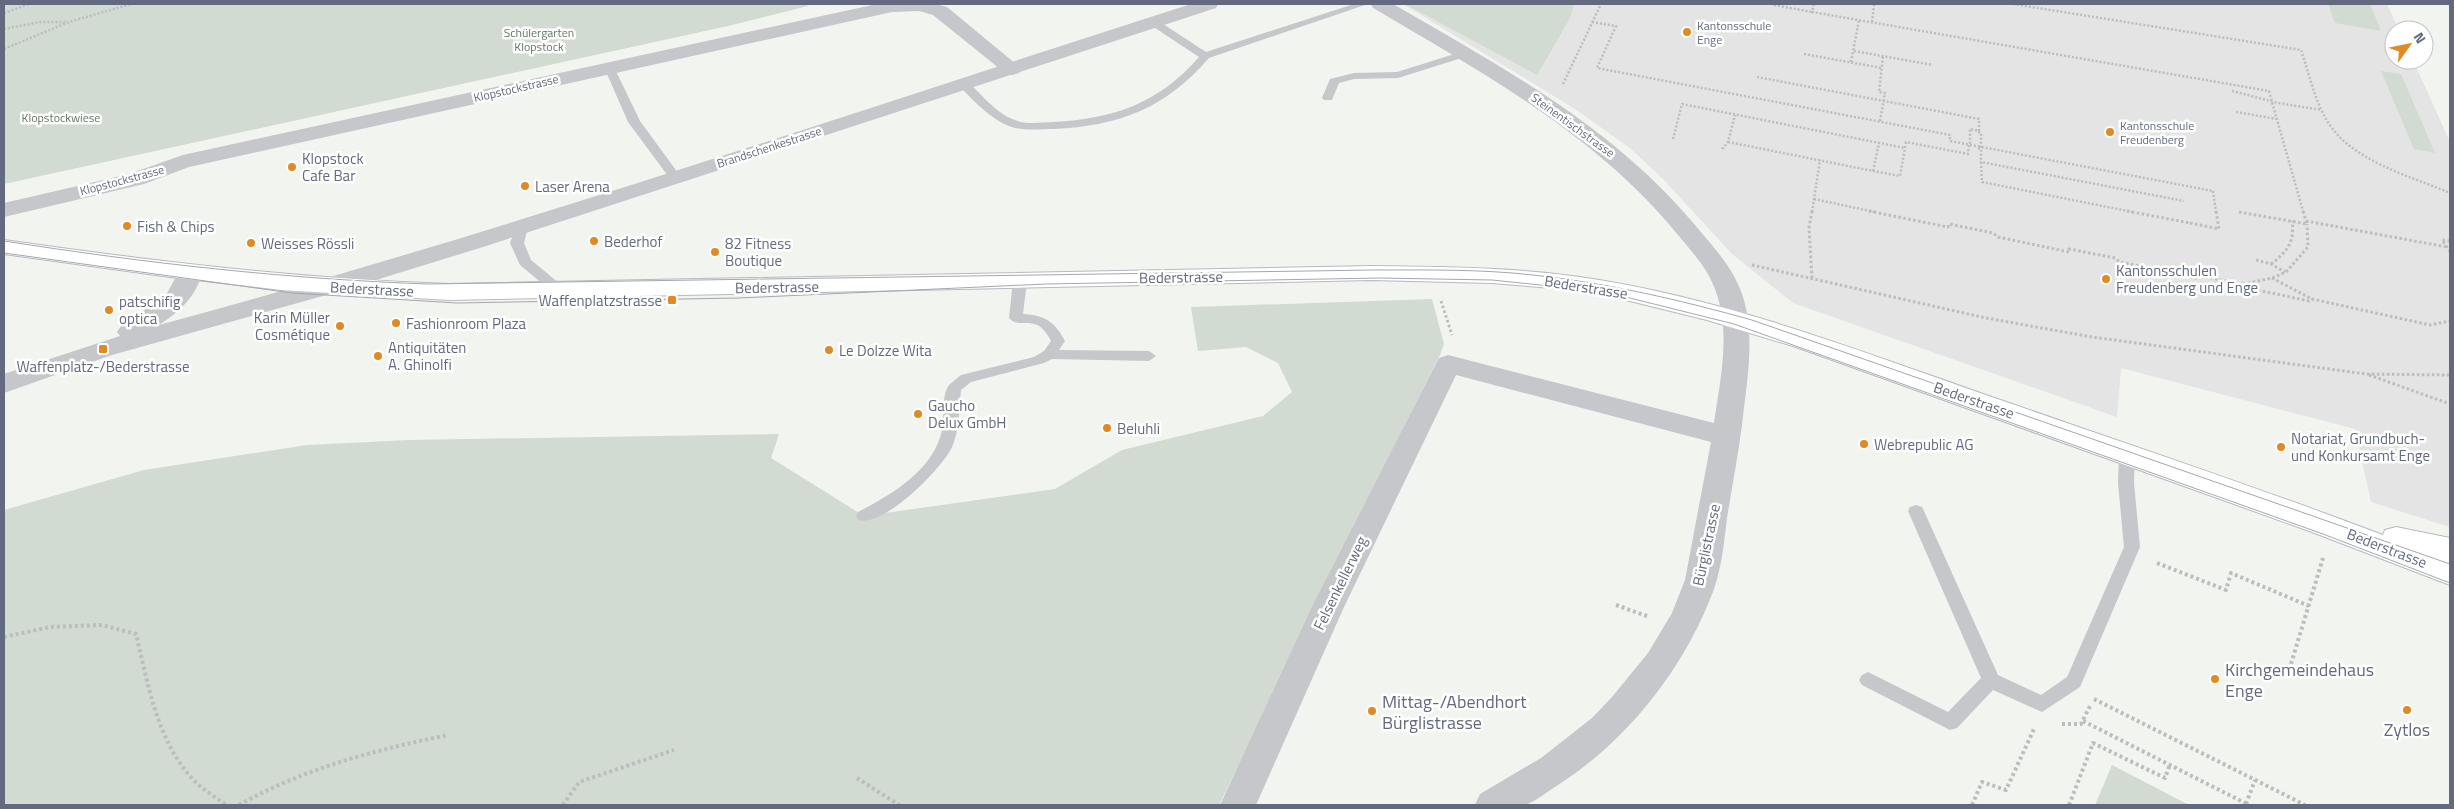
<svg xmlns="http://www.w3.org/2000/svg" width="2454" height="809" viewBox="0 0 2454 809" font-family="'Titillium Web',sans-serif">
<rect width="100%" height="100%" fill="#f2f4ef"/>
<path fill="#e3e4e3" d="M1403,4H2387L2399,30H2394V60H2413L2450,142V527L2371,502L2355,429L2121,368L2117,417L1793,303L1732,254L1664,180L1630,148L1575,109Z"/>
<g fill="#d1dbd1">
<path d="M4,4H806L808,6L728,26L4,184Z"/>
<path d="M1405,4H1574L1570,18L1537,75Z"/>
<path d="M2328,4H2370L2381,31L2335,23Z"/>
<path d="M2381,71L2401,74L2435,153L2414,149Z"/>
<path d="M1432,299L1444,344L1440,355L1219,805H4V510L144,470L307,445L409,440L779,434L771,458L864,516L1055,489L1122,450L1263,416L1292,392L1278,363L1246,347L1198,351L1191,307Z"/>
<path d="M2112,765L2189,805H2095Z"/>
</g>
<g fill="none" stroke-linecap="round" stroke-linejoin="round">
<defs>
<path id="secondary" d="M4,240C152,261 299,279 449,284L1371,266C1445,267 1519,267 1593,279C1727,300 1855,349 1983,394C2116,440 2251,485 2383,535L2385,530L2396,527L2450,538V585L2312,532L1796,347L1707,320L1626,300L1565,289L1492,283L1371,280L449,300L281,290L170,277L4,254Z"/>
</defs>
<use href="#secondary" stroke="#b7b9bf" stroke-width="2"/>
<g stroke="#bcbdbf" stroke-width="2.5" stroke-dasharray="2 2" stroke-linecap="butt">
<path d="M1814,4L1812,12L2269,91L2270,95"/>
<path d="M2013,4L2301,50C2309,73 2314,98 2326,119C2350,161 2408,175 2450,193"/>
<path d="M1774,5L1812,12"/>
<path d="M4,13L29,4"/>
<path d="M1592,22L1616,26L1597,68L1950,135V141L2213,191"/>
<path d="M1872,22L1874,4"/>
<path d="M4,29L40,22H67"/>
<path d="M4,49L69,22L131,4"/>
<path d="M1854,51L1933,65"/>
<path d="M1804,54L1882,68"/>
<path d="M1851,62L1859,20"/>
<path d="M1757,77L1979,119V131L1970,129V146"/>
<path d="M1563,84L1601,4"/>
<path d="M2232,91L2278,103L2322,110"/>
<path d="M2236,112L2277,119"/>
<path d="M1880,121L1885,93L1879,92L1883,56"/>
<path d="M1978,132L1981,133V148"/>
<path d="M1673,139L1682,104L1905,148"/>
<path d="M1728,142L1873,171L1879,143"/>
<path d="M1978,148L1981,149V162"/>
<path d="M1722,149L1728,142L1735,115"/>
<path d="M1873,171L1900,176L1906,142L1968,154L1969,144"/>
<path d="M1814,199L1875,212"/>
<path d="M1812,212L1820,160"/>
<path d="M2133,212L1982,182L1981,162L2184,201"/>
</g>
<g stroke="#bcbdbf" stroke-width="3" stroke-dasharray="2.5 2.5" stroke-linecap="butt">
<path d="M1812,211L1809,228L1812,279"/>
<path d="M1869,211L1948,227L1949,224L1993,233L1998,237L2069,252V249L2115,258L2120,262L2196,278L2195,275L2242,284L2248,288L2309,301L2312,299"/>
<path d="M2127,211L2190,223"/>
<path d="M2239,212L2307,224L2303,211"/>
<path d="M2306,221L2447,247"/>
<path d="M2450,241L2442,240L2450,251"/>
<path d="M2256,260L2271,264L2285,272"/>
<path d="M2271,264C2287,252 2295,242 2292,221"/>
<path d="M1752,265L1986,318L2092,337L2366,374L2450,375"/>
<path d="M2272,278L2312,299L2430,325L2450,321"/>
<path d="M2243,284L2272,278L2286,272L2308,247L2307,224"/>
<path d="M1441,301L1452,335"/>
<path d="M2369,375L2450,404"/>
</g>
<g stroke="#bcbdbf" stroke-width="4" stroke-dasharray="3 3" stroke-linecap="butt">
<path d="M2157,563L2226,590L2231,573L2309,606"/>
<path d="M1616,605L1647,616"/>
<path d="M4,637L50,627L102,625L136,634C148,683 156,737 190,776C200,788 214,796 226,805"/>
<path d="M2291,664L2323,558"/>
<path d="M2094,699L2305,805"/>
<path d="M2083,721L2249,805"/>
<path d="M2062,724H2081L2091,704"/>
<path d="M857,778L899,805"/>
<path d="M2246,804L2255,780"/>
<path d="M239,805C305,768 375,750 448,735"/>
<path d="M563,805L579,782L674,750"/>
<path d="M1972,805L1982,782L2006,790L2034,729"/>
<path d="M2069,805L2093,743L2165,778L2170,764"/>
</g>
<g fill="#c5c7cb" fill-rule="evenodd">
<path d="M1354,4H1368L1209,58C1166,108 1119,126 1054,129C1038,129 1020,132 1004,124C988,116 970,98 958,84L964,81L968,82C982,95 997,114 1015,120C1027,125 1041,122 1053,122C1114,119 1159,103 1199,57L1149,24V20H1157L1206,52Z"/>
<path d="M1464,51L1469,54L1468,56L1398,78L1354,79L1339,83L1332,100H1324L1322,98L1330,79L1354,73L1397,72Z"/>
<path d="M609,64L614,67L640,121L681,177L679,180H671L628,122L604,67Z"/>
<path d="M522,223L528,227L524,243L531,260L565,288L567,291L565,294H555L520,265L510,243L516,227Z"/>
<path d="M1020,277L1027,281L1023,314C1045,315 1055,322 1065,341L1059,350L1149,351L1156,356L1149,361L1052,359L1044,363L971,382L961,390C959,409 960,429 952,447C942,469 883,528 858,520L856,516L858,512C891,495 934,470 942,430C945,417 941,396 949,385L961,375L1034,357L1044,351L1051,341C1036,311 1020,331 1009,318L1013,281Z"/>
<path d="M2127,449L2133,450L2135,454L2134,483L2140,547L2080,687L2042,712L1993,690L1957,728L1950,730L1862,685L1859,680L1862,675L1868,672L1948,712L1981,678L1908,511L1910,507L1916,505L1922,507L1924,511L1998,675L2041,695L2067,677L2124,547L2118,483L2119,454L2121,450Z"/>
</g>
<g fill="#c5c7cb" fill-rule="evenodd">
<path d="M877,4H936L947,7L1022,69L1019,73L1012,75L1005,73L933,15L919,11L892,12L189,167L144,184L4,217V203L129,174L183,155Z"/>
<path d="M1371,4H1393C1502,67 1613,127 1695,225C1709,242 1725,259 1735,278C1759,322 1747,378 1742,425C1738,456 1732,487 1727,518C1724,542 1722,566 1714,589C1685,668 1628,740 1558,785C1548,791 1535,802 1525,805C1513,808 1487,806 1475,805L1480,794L1541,758L1592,718L1612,697L1648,653L1672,613L1685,580L1711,442L1456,375L1344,607L1256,805H1220L1312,607L1439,358L1448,355L1714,423C1720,382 1731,333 1716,292C1709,270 1693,253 1678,235C1597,135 1483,73 1373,8Z"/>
</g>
<path fill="#c5c7cb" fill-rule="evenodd" d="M1191,4H1218L1216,8L483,247L337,292L112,355L4,393V374L120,336L117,332L121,326L166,295L181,268L190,266L199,268L202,273C196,297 179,312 159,325C507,231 848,114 1191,4Z"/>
<use href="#secondary" fill="#fff" fill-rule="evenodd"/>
<g stroke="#a5a7ae" stroke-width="1">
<path d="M4,241C145,263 286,279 428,284L1374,270C1427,270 1480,269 1533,275C1608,283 1680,300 1752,320L2450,564"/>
<path d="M4,253L292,293L457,303L739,298L1046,284L1380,278L1492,280L1569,288L1626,297L1734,324L2323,534L2450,583"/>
</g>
<g stroke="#bcbdbf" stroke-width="2.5" stroke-dasharray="2 2" stroke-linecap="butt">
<path d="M2270,95L2303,211"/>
<path d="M2213,191L2216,212"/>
</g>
<path stroke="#bcbdbf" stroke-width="3" stroke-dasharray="2.5 2.5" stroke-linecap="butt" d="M2190,223L2219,229L2216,211"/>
</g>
<g fill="#e18922" stroke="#fff" stroke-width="2">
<circle cx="1687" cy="32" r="5"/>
<circle cx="2110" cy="132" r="5"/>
<circle cx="292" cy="167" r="5"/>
<circle cx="525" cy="186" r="5"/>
<circle cx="127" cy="226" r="5"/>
<circle cx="594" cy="241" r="5"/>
<circle cx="251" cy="243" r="5"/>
<circle cx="715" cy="252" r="5"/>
<circle cx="2106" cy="279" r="5"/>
<rect x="667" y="295" width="10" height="10" rx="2.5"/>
<circle cx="109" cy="310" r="5"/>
<circle cx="396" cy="323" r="5"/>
<circle cx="340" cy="326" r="5"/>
<rect x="98" y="344" width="10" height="10" rx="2.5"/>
<circle cx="829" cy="350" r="5"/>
<circle cx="378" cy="356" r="5"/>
<circle cx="918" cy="414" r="5"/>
<circle cx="1107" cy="428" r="5"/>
<circle cx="1864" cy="444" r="5"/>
<circle cx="2281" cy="447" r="5"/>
<circle cx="2215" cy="679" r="5"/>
<circle cx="2407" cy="710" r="5"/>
<circle cx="1372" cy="711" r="5"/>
</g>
<g text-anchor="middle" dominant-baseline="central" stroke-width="5" stroke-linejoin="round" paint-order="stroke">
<g font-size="12" fill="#636a80" stroke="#fff" text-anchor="start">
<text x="1697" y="25">Kantonsschule<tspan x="1697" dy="14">Enge</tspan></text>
<text x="2120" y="125">Kantonsschule<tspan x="2120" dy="14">Freudenberg</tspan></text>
</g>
<g font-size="12" fill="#617864" stroke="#fff">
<text x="539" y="32">Schülergarten<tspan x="539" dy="14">Klopstock</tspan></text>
<text x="61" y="117">Klopstockwiese</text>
</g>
<g font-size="12" fill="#636a80" stroke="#fff">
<text transform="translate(516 88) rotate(-13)">Klopstockstrasse</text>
<text transform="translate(1573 125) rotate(36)">Steinentischstrasse</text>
<text transform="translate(769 147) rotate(-18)">Brandschenkestrasse</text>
<text transform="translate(122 180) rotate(-15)">Klopstockstrasse</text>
</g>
<g font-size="15" fill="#636a80" stroke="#fff" text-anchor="start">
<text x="302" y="158">Klopstock<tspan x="302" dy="17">Cafe Bar</tspan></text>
<text x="535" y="186">Laser Arena</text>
<text x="137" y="226">Fish &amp; Chips</text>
<text x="604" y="241">Bederhof</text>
<text x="261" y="243">Weisses Rössli</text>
<text x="725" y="243">82 Fitness<tspan x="725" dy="17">Boutique</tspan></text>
<text x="2116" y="270">Kantonsschulen<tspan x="2116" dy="17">Freudenberg und Enge</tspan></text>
<text x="662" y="300" text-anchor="end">Waffenplatzstrasse</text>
<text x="119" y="301">patschifig<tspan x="119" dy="17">optica</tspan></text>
<text x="330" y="317" text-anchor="end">Karin Müller<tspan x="330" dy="17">Cosmétique</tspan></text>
<text x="406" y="323">Fashionroom Plaza</text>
<text x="388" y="347">Antiquitäten<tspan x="388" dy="17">A. Ghinolfi</tspan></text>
<text x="839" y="350">Le Dolzze Wita</text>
<text x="103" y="366" text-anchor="middle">Waffenplatz-/Bederstrasse</text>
<text x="928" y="405">Gaucho<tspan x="928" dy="17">Delux GmbH</tspan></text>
<text x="1117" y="428">Beluhli</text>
<text x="2291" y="438">Notariat, Grundbuch-<tspan x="2291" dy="17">und Konkursamt Enge</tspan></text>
<text x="1874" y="444">Webrepublic AG</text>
</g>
<g font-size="15" fill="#636a80" stroke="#fff">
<text transform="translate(1181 277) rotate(-1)">Bederstrasse</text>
<text transform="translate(777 287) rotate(-1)">Bederstrasse</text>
<text transform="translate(1586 287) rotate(9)">Bederstrasse</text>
<text transform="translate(372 289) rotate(3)">Bederstrasse</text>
<text transform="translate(1974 400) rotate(19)">Bederstrasse</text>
<text transform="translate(1706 545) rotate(-78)">Bürglistrasse</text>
<text transform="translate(2387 548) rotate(21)">Bederstrasse</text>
<text transform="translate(1340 583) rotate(-64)">Felsenkellerweg</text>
</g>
<g font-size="18" fill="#636a80" stroke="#fff" text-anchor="start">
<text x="2225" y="669">Kirchgemeindehaus<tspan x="2225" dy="21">Enge</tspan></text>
<text x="1382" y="701">Mittag-/Abendhort<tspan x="1382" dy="21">Bürglistrasse</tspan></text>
<text x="2407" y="729" text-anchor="middle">Zytlos</text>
</g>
</g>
<rect width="2454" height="809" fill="none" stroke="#636a80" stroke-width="10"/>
<g transform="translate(2409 45) rotate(57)"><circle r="24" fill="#ffffff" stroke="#c1c3cc"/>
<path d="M0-4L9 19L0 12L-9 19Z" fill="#e18922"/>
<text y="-8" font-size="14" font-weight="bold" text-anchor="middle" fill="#636a80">N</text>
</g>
</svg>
